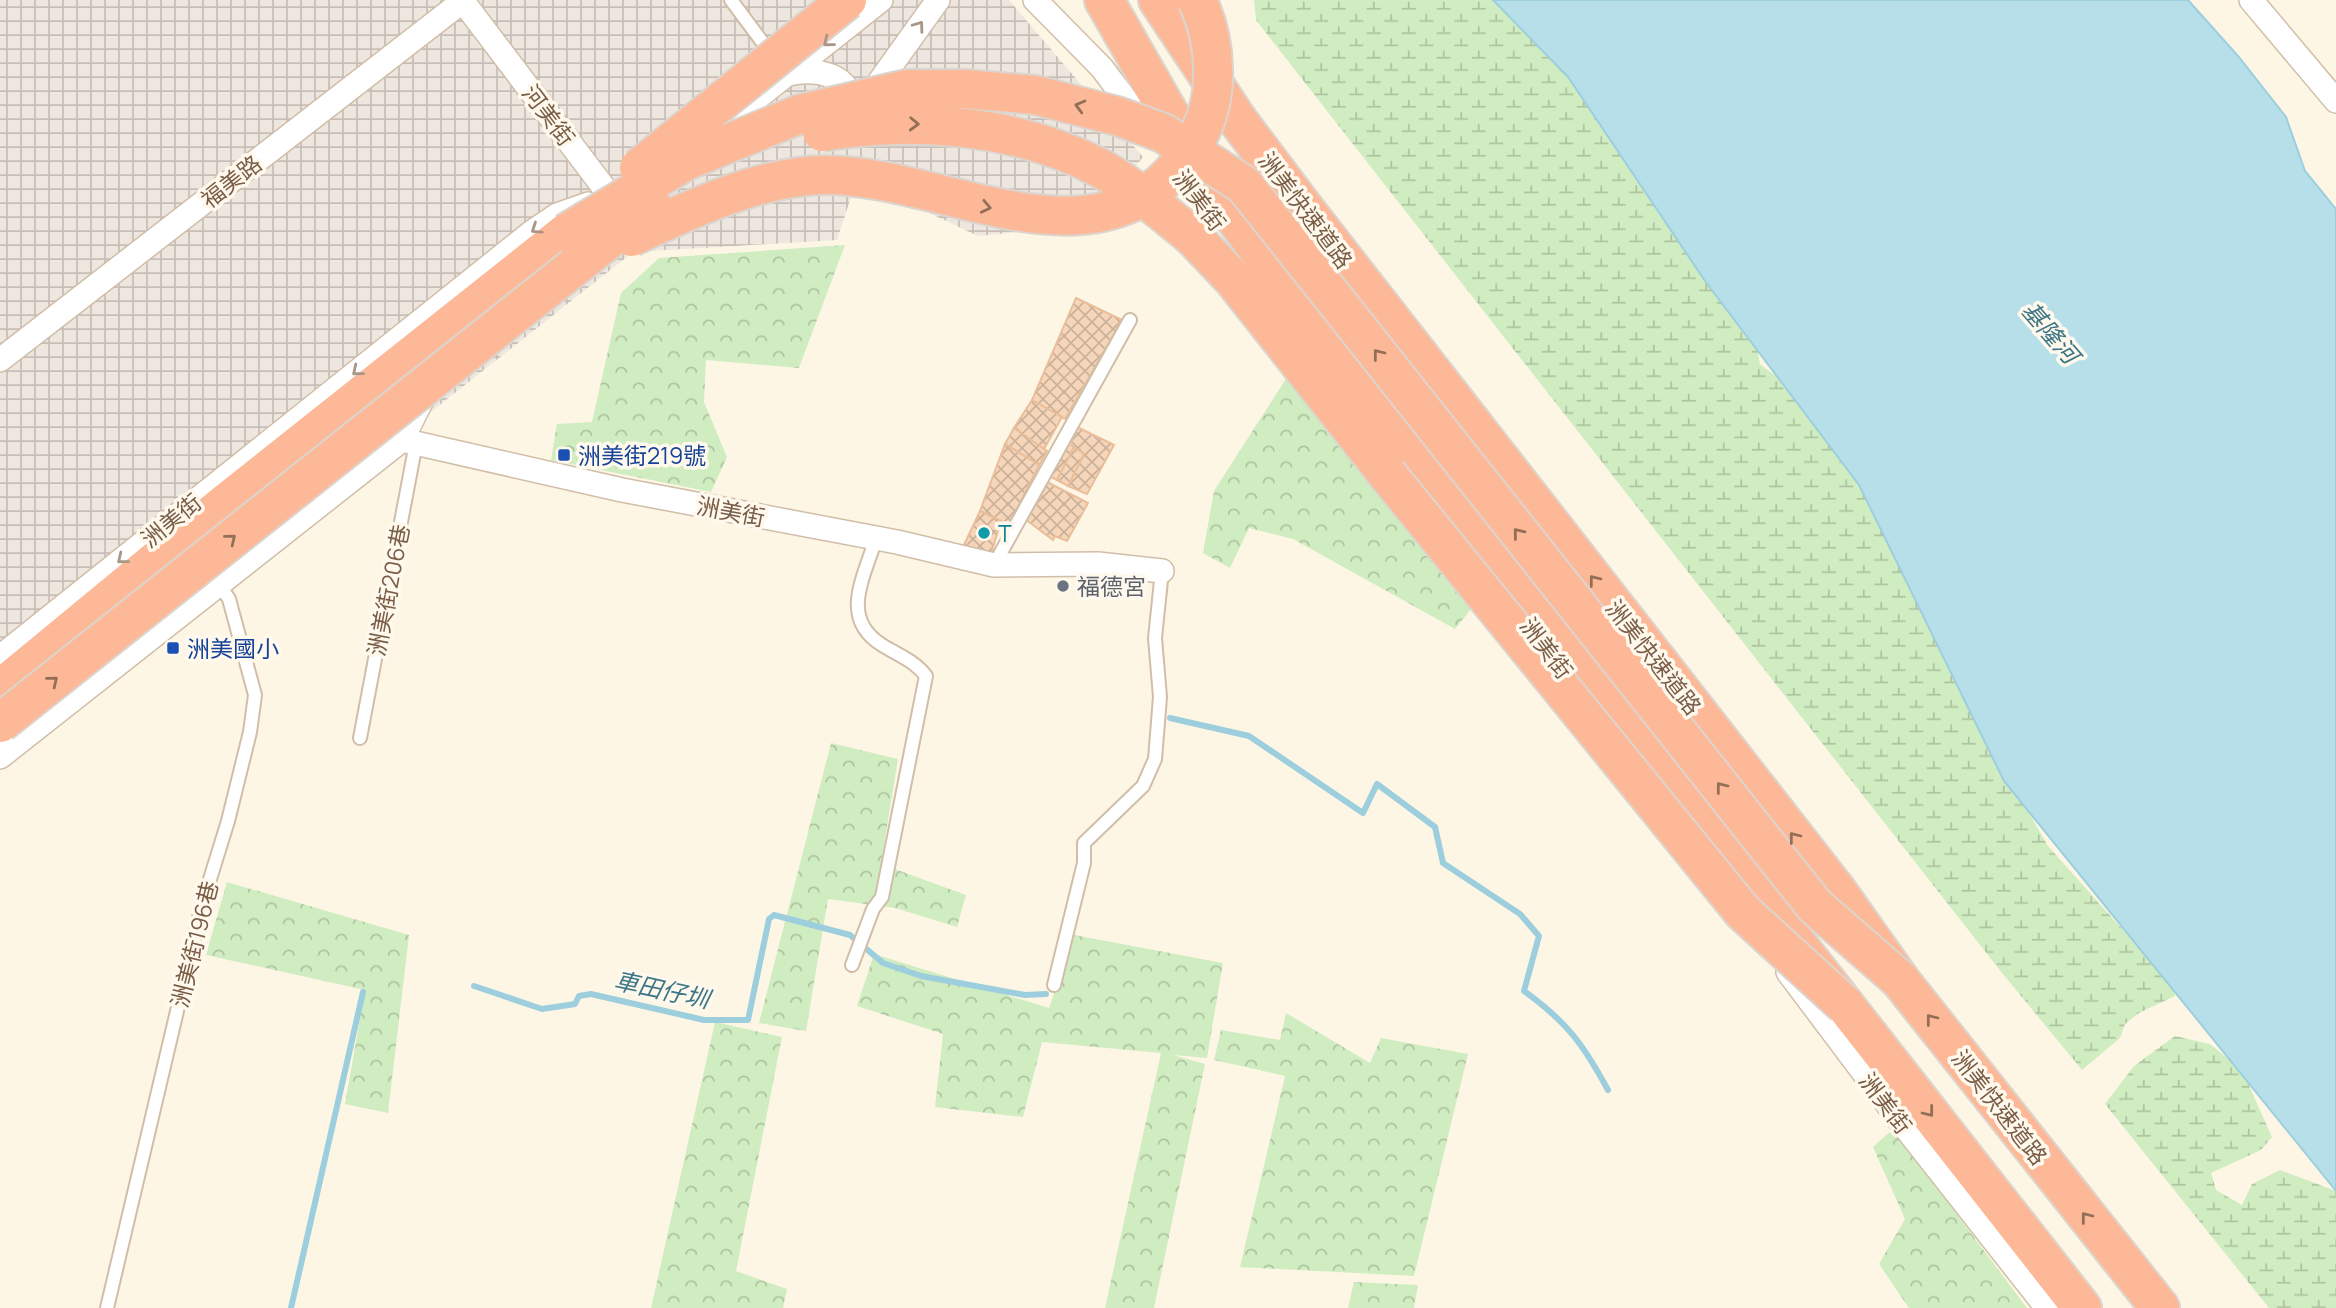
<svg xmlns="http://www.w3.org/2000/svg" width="2336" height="1308" viewBox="0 0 2336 1308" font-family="Manrope,'Noto Sans TC',sans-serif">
<defs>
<pattern id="industrial-grid" width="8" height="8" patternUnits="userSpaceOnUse" patternTransform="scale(1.75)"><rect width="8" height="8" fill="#eee7df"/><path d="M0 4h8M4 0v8" fill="none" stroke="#c6beb7"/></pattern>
<pattern id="forest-crowns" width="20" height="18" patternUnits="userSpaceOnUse" patternTransform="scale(1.75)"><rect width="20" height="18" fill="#d0edc2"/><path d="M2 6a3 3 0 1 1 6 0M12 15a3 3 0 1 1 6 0" fill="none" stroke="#aec39f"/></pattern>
<pattern id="wetland-marsh" width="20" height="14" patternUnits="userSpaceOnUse" patternTransform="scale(1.75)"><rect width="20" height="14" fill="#d0edc2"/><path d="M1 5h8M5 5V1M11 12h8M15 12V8" fill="none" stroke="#aec39f"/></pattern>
<pattern id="building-cross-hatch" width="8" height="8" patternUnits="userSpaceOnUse" patternTransform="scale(1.75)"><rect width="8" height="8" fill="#f6d6ba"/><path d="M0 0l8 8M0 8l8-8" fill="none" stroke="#ccb199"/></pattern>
</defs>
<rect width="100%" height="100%" fill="#fef6e5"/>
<path fill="url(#industrial-grid)" d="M0,0H1009L1143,157L1089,225L978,236L857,179L837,240L633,252L0,753Z"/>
<g fill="url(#forest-crowns)">
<path d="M845,245L799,368L706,360L704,402L727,457L711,492L551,460L557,424L592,422L621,293L659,258Z"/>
<path d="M1289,374L1472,608L1455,629L1293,539L1249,528L1230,568L1203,553L1214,491Z"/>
<path d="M831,743L898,759L881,864L966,895L957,927L895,908L828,899L806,1031L759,1023Z"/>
<path d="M227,882L409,935L388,1113L345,1104L365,990L206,955Z"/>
<path d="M1074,935L1223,963L1207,1058L1173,1055L1205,1064L1154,1308H1105L1161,1053L1042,1042L1023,1117L935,1107L943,1034L857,1006L874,954L1049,1008Z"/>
<path d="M1286,1013L1370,1063L1381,1038L1468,1054L1414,1276L1240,1267L1285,1076L1214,1060L1221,1030L1280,1040Z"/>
<path d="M715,1022L782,1037L736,1271L787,1289L783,1308H651Z"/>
<path d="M1893,1129L2027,1308H1909L1879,1264L1905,1219L1873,1147Z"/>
<path d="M1354,1282L1418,1285L1414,1308H1348Z"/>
</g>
<g fill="url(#wetland-marsh)">
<path d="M1254,0H1555L1753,328L1760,364L1782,381L1846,450L2007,775L2048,846L2174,987L2175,996L2139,1013L2125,1024L2120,1038L2082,1070L2002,973L1327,111L1256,20Z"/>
<path d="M2175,1036L2210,1044L2242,1070L2272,1137L2261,1150L2211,1173L2216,1190L2242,1205L2252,1184L2280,1170L2336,1191V1308H2269L2105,1104L2134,1066Z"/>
</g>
<path fill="#b7dfea" stroke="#9dcedd" stroke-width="2" d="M1493,0H2188L2238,56L2286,117L2305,171L2336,209V1191L2004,781L1859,485L1705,281L1568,77Z"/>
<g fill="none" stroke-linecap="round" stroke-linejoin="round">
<g stroke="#9dcedd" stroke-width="6">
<path d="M1170,718L1249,736L1363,813L1377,784L1435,827L1443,863L1520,914L1539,936L1524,991C1567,1022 1583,1044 1608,1090"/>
<path d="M474,986L542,1009L575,1004L579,996L591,994L704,1020H748L769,919L774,915L850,935L883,963L921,976L1025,995L1046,994"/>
<path d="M291,1308L363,992"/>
</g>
</g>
<g fill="url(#building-cross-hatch)" stroke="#eabe99" stroke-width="2">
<path d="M1076,298L1122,320L1065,419L1032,400Z"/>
<path d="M1032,400L1062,417L1044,449L1014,428Z"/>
<path d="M1075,426L1114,445L1087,494L1068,486L1084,454L1066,442Z"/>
<path d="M1014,428L1047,451L1039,465L1005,444Z"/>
<path d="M1066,442L1074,447L1057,480L1049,476Z"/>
<path d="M1005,444L1039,465L1009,525L980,511Z"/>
<path d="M1074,447L1084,454L1068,486L1057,480Z"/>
<path d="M1045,481L1088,503L1067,541L1055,536L1053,540L1025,519Z"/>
<path d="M980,511L1001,521L991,554L964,545Z"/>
</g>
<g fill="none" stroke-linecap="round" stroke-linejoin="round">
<defs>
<g id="lane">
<path d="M731,0L772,55"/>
<path d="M994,565L1130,320"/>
<path d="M360,738L416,443"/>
<path d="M852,965L873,909L882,897L926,676C915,661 898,655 882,645C839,618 864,578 876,538"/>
<path d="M1054,985L1084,863V843L1143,786L1155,759L1160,697L1155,638L1162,571"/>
<path d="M107,1308L202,905L228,821L250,732L255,695L229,599L219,584"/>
</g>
<g id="street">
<path d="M462,0L623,213"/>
<path d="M1035,0L1102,68L1143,123"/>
<path d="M2251,0L2336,101"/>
<path d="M788,74C815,68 855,73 851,111"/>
<path d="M867,99L938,0"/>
<path d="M705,139L881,0"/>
<path d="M0,360L463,1"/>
<path d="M402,440L622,490L897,542L994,565L1098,564L1162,571"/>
<path d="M0,657L532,232L557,215L588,204"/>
<path d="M0,757L402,440L425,394"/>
<path d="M1788,972L1897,1117L2047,1308"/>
</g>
<g id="highway">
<path d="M1104,0L1207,180L1335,354L2082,1308"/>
<path d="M1158,0L1239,122L1303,207L1837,891L1900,980L2160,1308"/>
<path d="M1192,236L1233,279L1387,474"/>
<path d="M0,689L222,506L566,233"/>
</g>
</defs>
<use href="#lane" stroke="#d1bea9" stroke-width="16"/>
<use href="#street" stroke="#d1bea9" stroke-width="26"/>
<use href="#highway" stroke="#dcd5cf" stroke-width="42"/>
<use href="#lane" stroke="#fff" stroke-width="12"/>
<use href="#street" stroke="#fff" stroke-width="23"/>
<use href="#highway" stroke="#fdb997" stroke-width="38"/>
<defs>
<g id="highway-bridge">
<path d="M822,132C913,117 1014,124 1098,167C1132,185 1163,213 1192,236"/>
<path d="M639,168L847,0"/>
<path d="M566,233L686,161L800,114L907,89H965L1035,95L1117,116L1163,133L1244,185L1815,906L1900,980"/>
<path d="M631,237C689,210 757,177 822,175C947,173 1112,289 1197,138C1220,98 1217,41 1197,0"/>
<path d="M1387,474L1743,912L1845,1005"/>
<path d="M0,723L627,225L653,207"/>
</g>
</defs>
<use href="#highway-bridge" stroke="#dcd5cf" stroke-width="42" stroke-linecap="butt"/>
<use href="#highway-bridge" stroke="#fdb997" stroke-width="38"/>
</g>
<defs><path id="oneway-chevron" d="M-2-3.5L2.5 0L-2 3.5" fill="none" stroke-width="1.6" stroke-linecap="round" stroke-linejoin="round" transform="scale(1.75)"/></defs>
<g stroke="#a99687">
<use href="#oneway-chevron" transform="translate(919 26) rotate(-54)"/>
<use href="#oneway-chevron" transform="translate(828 42) rotate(141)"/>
<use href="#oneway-chevron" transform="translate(536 229) rotate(146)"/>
<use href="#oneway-chevron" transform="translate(357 371) rotate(141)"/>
<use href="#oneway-chevron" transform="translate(122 559) rotate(141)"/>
</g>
<g stroke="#946f57">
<use href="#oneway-chevron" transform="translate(1080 106) rotate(-165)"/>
<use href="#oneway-chevron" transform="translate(914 124) rotate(2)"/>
<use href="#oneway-chevron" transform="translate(986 207) rotate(12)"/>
<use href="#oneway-chevron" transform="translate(1378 354) rotate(-128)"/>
<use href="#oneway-chevron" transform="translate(1518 533) rotate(-129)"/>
<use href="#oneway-chevron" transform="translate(231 539) rotate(-39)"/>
<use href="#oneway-chevron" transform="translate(1594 580) rotate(-128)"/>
<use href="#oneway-chevron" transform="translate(53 681) rotate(-39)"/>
<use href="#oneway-chevron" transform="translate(1721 787) rotate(-128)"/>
<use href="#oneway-chevron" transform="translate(1794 837) rotate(-128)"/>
<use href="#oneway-chevron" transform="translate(1931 1019) rotate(-128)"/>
<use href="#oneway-chevron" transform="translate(1929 1112) rotate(52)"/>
<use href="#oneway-chevron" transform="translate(2086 1217) rotate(-128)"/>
</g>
<g fill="#1a4fb4" stroke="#fff9ed" stroke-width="2.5">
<rect x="557" y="448" width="14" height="14" rx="3.5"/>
<rect x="166" y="641" width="14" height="14" rx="3.5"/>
</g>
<circle fill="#0f9aa8" stroke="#fff9ed" stroke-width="2.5" cx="984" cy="533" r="7"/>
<circle fill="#6b7280" stroke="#fff9ed" stroke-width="2.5" cx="1063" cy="586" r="7"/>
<g text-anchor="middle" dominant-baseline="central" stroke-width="7" stroke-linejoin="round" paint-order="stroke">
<g font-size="23" fill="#7a5d47" stroke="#fff9ed">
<text transform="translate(549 115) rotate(53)">河美街</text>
<text transform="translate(231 181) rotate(-38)">福美路</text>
<text transform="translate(1200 200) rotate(53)">洲美街</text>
<text transform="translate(1306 210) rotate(53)">洲美快速道路</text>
<text transform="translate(731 511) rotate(11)">洲美街</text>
<text transform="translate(171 520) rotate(-39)">洲美街</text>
<text transform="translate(388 590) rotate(-79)">洲美街206巷</text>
<text transform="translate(1547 648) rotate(53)">洲美街</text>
<text transform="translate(1654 657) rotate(52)">洲美快速道路</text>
<text transform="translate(194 944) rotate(-76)">洲美街196巷</text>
<text transform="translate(1886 1103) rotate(53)">洲美街</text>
<text transform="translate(2000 1107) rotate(52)">洲美快速道路</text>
</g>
<g font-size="23" fill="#164399" stroke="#fff9ed" text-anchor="start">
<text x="578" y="455">洲美街219號</text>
<text x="187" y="648">洲美國小</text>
</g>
<g font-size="23" fill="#0d838f" stroke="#fff9ed" text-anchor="start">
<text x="998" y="533">T</text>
</g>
<g font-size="23" fill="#5b616d" stroke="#fff9ed" text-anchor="start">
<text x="1077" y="586">福德宮</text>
</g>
<g font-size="24" font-style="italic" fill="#3c7687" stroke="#fff9ed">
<text transform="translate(2051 332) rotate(49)">基隆河</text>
<text transform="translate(662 989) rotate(12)">車田仔圳</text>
</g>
</g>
</svg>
